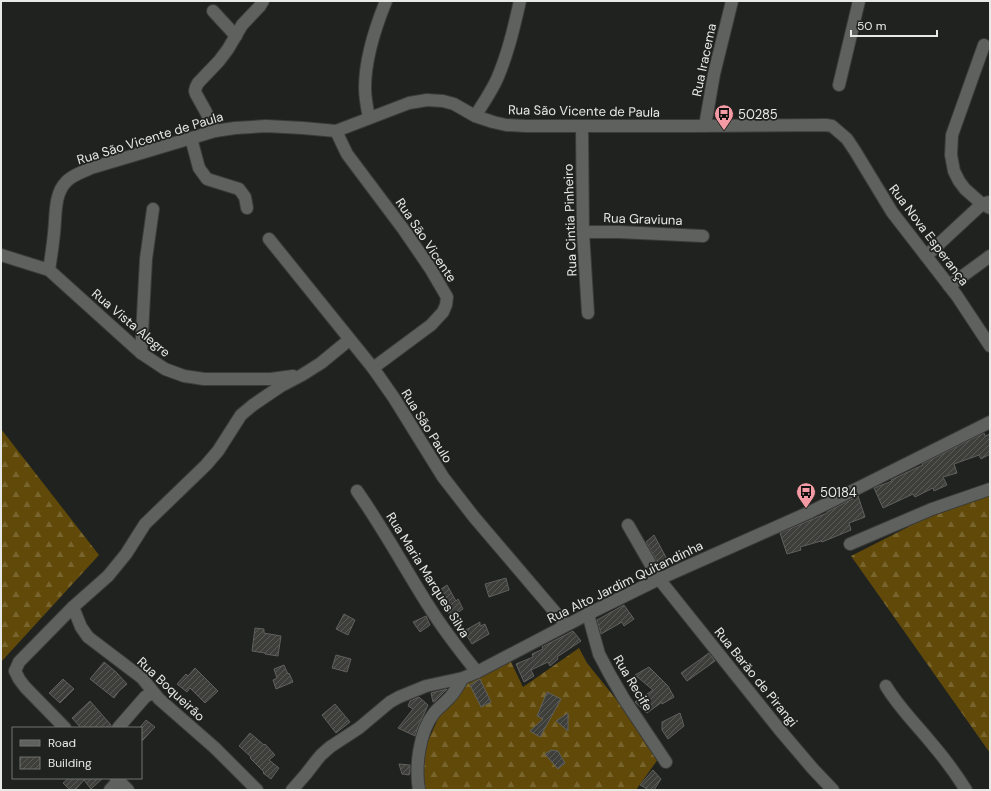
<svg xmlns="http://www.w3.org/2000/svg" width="991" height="791" viewBox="0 0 991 791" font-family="'DM Sans',sans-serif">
<defs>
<pattern id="forest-firs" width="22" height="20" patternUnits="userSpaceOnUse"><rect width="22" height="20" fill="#614a09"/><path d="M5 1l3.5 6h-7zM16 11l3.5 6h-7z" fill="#78642d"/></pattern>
<pattern id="building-hatch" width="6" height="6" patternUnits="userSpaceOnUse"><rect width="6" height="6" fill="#3e3f3b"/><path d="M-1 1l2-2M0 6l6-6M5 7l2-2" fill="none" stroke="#5a5b57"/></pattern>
</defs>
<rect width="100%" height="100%" fill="#20221f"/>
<g fill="url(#forest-firs)">
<path d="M1,429L99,555L1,662Z"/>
<path d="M990,495V753L851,556L922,520Z"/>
<path d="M579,648L587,663L661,755L636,790H422L419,761L441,712L463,684L509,658L523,687Z"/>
</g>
<g fill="url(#building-hatch)" stroke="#60605d">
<path d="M984,433L985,436L990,434V454L981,459L979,455L954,464L957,473L943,477L947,485L934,491L933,488L915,497L913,494L883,508L874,488L892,481L891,480L914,469L923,465L922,464Z"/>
<path d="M858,496L865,517L849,523L851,530L822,542L821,541L800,547L801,550L787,554L780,533L820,516L827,513V512Z"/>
<path d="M654,535L668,561L659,565L646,542Z"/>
<path d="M506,578L509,590L489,597L485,584Z"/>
<path d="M447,585L456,601L458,599L463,609L451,617L437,592Z"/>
<path d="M624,605L634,619L624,626L622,622L601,634L597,620Z"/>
<path d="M344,614L355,620L348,635L336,629Z"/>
<path d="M426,616L430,625L420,632L413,622Z"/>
<path d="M480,622V626L485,624L489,634L472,644L464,631Z"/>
<path d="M255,628L264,629V633L281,636L278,656L265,654V653L252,651Z"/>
<path d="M573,631L581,641L557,657L558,659L550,666L548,662L531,670L534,676L524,682L516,664L533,657L532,654L543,649L542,647Z"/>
<path d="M709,653L715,661L687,681L681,673Z"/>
<path d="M336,655L351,659L347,672L332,668Z"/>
<path d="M104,662L116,672L127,684L119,691L114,698L90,679Z"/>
<path d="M284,665L288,674L289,673L293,682L276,689L273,680L277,678L274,669Z"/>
<path d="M649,667L668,686L674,697L662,704V702L647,713L635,702L653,690L635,675Z"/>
<path d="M195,668L218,691L205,703L190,688L187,692L177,684L186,674L188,676Z"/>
<path d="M63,679L74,689L60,703L49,693Z"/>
<path d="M480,679L491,702L481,707L470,685Z"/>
<path d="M447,689L435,701L433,702L431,693Z"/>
<path d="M547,692L561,699L540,737L530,731L543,719L537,716Z"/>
<path d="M419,697L428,705L418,727L415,736L398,728L413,709L408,706L410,701Z"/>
<path d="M90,701L111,725V728H81L72,718Z"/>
<path d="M335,704L350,722L336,733L322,715Z"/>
<path d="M568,713V731L556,721Z"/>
<path d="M680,713L684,726L668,739L662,730V722Z"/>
<path d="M146,720L155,727L141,742V726Z"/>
<path d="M250,733L264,745L265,744L275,755L269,760L279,768L271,779L263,773L264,772L250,758L251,757L239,746Z"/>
<path d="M551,750L558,751L565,763L558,769L545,754Z"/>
<path d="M399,764L410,765V772L409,775L402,774Z"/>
<path d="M653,770L661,779L654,790H649L640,785Z"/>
<path d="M69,778H103L91,789L84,780L75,790H70L63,783Z"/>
</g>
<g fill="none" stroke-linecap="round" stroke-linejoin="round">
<defs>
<g id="street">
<path d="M213,11L236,36"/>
<path d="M984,45L952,135L951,155L954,171L959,181L965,189L982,204L990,208"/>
<path d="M839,85L859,1"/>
<path d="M475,116C483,104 491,92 497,79C508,54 514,27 520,1"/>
<path d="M369,118C367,108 365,98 365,88C365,58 375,28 386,1"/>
<path d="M582,126L583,232L588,313"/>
<path d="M705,126L714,74L732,1"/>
<path d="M215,131L206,112L196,94L195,91L196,87L198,83L219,61L228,49L242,25L260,6L263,1"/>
<path d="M336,131L347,154L404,230L430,268L447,297L446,305L443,312L431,325L373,368"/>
<path d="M191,138L199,168L207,179L239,189L245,197L247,208"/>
<path d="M583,232H619L703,236"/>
<path d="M269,239L373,368L394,398L443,477L474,517L566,625"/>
<path d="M1,255L49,270L141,353L165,369L184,376L204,379H271L293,376"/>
<path d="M926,256L982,204L989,202"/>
<path d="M49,270C51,257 53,245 54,233C56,216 54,194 66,182C72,175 83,172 91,168L215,131L235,128L266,126L303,128L336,131L409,103L427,100L443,101L454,104L475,116L493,122L506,125L526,126H690L826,125L832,126L847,139L855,151L892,212L957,296L990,346"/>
<path d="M949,286L990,256"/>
<path d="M141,353L146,259L153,209"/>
<path d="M357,491C383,528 404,567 428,605C443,629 460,651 477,672"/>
<path d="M628,525L659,579L779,729L813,769L833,790"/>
<path d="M850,544L932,509L990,489"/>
<path d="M73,607L81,627L88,637L142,678L159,699L215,748L257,790"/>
<path d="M588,614L599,654L609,673L624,699L666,762"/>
<path d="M886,686C899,708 917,725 933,745C945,759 956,774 966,790"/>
<path d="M65,728L25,687L19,679L15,671L19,662L73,607L108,576L126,554L145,524L206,465L218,451L241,415L253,405L281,386L302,375L321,363L349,340"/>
<path d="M118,728L145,697L150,694H154"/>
<path d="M116,778L128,790"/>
<path d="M110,790L118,781"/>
<path d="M292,790L306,774L316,761L321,755L330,747L359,728L390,702L399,697L426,686L463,678L477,672L588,614L659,579L810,512L990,422"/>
<path d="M419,790C415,767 419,732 434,713C439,707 446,702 451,696C456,690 459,684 463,678"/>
</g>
</defs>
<use href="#street" stroke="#3b3c3a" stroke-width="14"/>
<use href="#street" stroke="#5f615e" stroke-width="12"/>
</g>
<defs>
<symbol id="bus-pin" viewBox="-11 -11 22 30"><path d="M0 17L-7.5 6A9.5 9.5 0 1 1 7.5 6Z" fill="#f49aa4" stroke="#20221f"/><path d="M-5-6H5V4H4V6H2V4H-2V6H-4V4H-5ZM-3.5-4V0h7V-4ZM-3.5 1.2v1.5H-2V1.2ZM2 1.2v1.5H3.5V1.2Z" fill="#111"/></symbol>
</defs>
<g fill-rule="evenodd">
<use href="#bus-pin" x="713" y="103" width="22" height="30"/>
<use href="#bus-pin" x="795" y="481" width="22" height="30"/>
</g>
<g text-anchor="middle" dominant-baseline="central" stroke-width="3.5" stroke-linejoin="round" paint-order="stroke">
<g font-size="13" fill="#e7e9e7" stroke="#20221f">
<text transform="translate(704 60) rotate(-78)">Rua Iracema</text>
<text transform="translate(584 111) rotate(1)">Rua São Vicente de Paula</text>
<text transform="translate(150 138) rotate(-17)">Rua São Vicente de Paula</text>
<text transform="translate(643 219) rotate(2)">Rua Graviuna</text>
<text transform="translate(570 220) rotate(-92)">Rua Cintia Pinheiro</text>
<text transform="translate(929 235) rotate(53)">Rua Nova Esperança</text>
<text transform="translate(426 240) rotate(56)">Rua São Vicente</text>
<text transform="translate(131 323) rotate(40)">Rua Vista Alegre</text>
<text transform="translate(427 426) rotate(58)">Rua São Paulo</text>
<text transform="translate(428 575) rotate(58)">Rua Maria Marques Silva</text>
<text transform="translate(625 582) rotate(-26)">Rua Alto Jardim Quitandinha</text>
<text transform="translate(756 677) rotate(51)">Rua Barão de Pirangi</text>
<text transform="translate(633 683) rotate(59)">Rua Recife</text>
<text transform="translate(171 689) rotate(43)">Rua Boqueirão</text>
</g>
<g font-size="13" fill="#e7e9e7" stroke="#20221f" text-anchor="start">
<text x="738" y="114">50285</text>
<text x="820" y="492">50184</text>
</g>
</g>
<rect width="991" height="791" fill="none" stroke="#e7e9e7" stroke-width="4"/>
<rect x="12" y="727" width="130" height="52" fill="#20221f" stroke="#70726f"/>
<rect x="20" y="740" width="20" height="6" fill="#5f615e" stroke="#70726f"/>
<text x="48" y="747" font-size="12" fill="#e7e9e7">Road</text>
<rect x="20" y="757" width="20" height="12" fill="url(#building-hatch)" stroke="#70726f"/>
<text x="48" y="767" font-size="12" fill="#e7e9e7">Building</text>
<path d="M851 30v6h86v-6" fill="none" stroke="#e7e9e7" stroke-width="2"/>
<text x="857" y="30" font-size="12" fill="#e7e9e7" stroke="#20221f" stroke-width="3" paint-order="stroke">50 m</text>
</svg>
